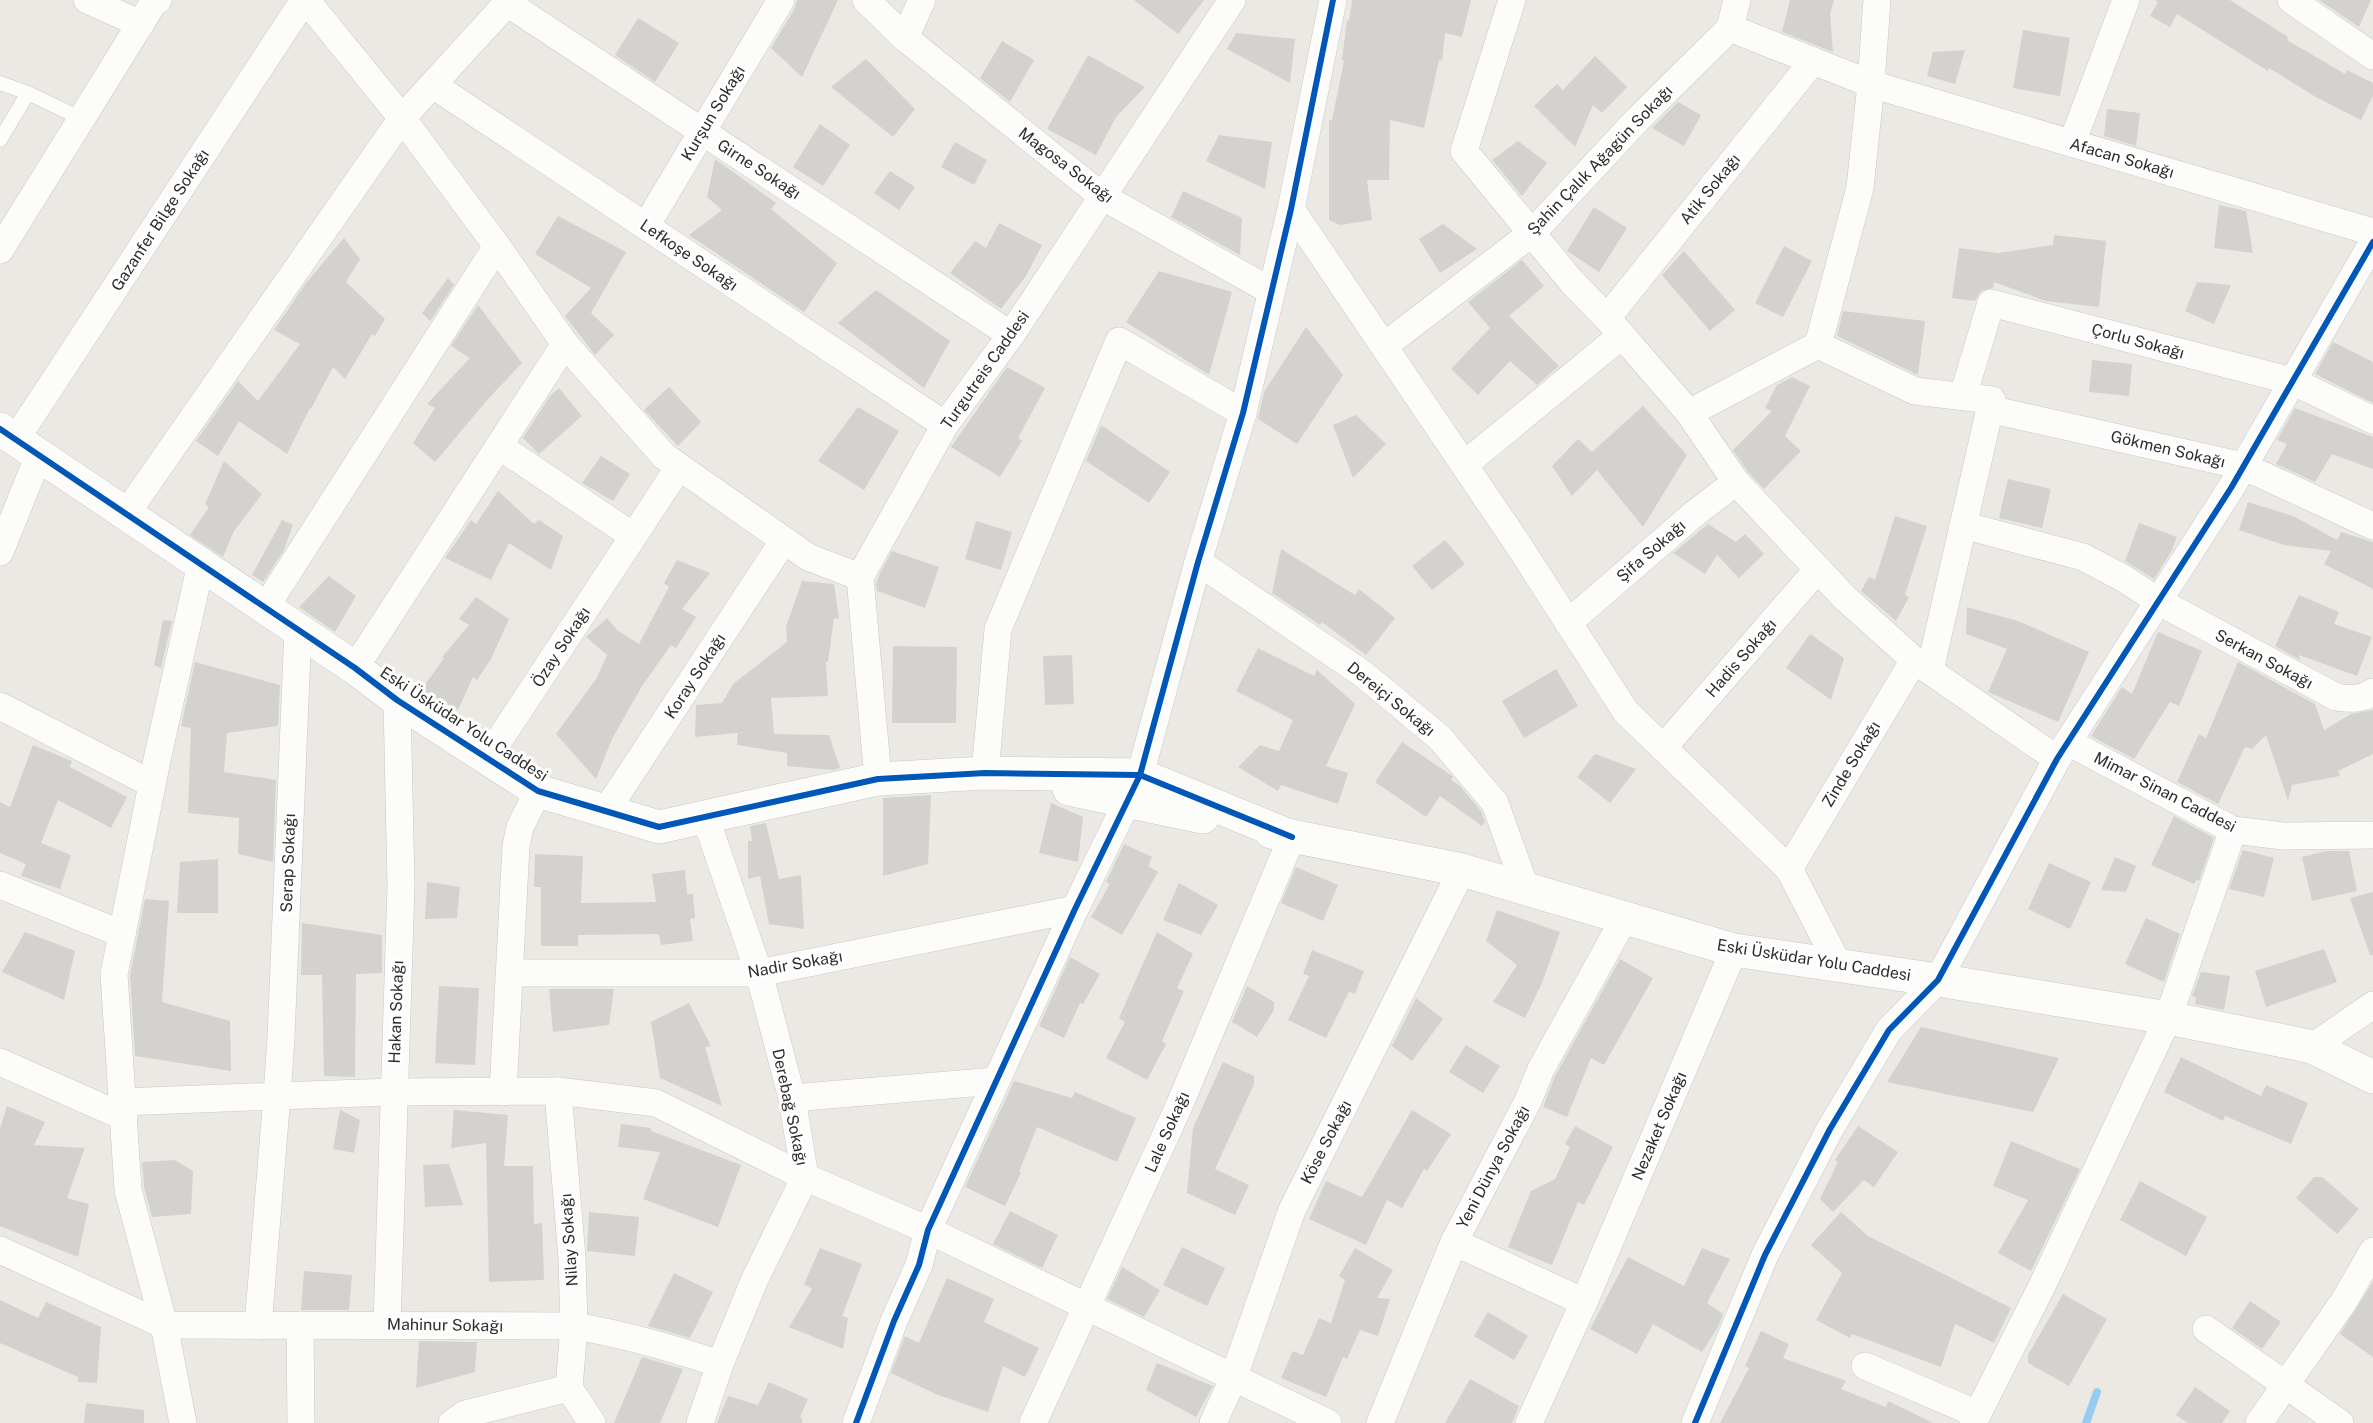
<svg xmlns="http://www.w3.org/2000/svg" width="2373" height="1423" viewBox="0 0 2373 1423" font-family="'Public Sans',sans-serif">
<rect width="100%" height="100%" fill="#ece9e4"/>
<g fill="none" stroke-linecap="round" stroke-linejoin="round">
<path stroke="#96cdee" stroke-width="8" d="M2086,1423L2097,1392"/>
</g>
<g fill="#d4d2cf">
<path d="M797,0H838L802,77L771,48L795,8Z"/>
<path d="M1134,0H1204L1178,34Z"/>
<path d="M1352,0H1471L1462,37L1445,33L1442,61L1439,60L1424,128L1390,120L1389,180H1367L1372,220L1340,225L1329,220V120H1332L1344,61L1342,60L1347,20L1349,21Z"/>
<path d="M1790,0H1834L1830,14L1833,52L1782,32Z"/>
<path d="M2154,0H2230L2288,37L2287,40L2345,74L2347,70L2373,83V96L2361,120L2314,96L2269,68L2268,71L2177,14L2170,27L2150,16L2158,2Z"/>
<path d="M2319,0H2371L2359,27Z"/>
<path d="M638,18L679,43L655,82L615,55Z"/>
<path d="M2023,30L2070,38L2060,96L2013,88Z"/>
<path d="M1236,33L1295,39L1290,83L1227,49Z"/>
<path d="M1002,41L1034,60L1010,102L980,78Z"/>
<path d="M1965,50L1955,84L1927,76L1933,52Z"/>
<path d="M1088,55L1145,87L1116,117L1096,155L1047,129Z"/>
<path d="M1595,56L1627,87L1602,113L1593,105L1575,147L1534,106L1557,84L1563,90Z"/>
<path d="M866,59L915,109L893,137L831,87Z"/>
<path d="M1678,102L1701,115L1684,146L1652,128Z"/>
<path d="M2107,109L2140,113L2136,146L2104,136Z"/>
<path d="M820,124L850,145L823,186L793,167Z"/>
<path d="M1219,135L1272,142L1265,189L1206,161Z"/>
<path d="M1518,141L1547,163L1522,196L1492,160Z"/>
<path d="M955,142L987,160L974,185L941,167Z"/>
<path d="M715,159L776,203L771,209L837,263L804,312L689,235L722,210L707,197Z"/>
<path d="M890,171L915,187L899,210L874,193Z"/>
<path d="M1183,191L1242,218L1240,255L1171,217Z"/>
<path d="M2219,205L2246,211L2253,253L2214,248Z"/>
<path d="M1594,207L1627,228L1599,272L1567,251Z"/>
<path d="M558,216L626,252L591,313L614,335L595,355L565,316L591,288L535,254Z"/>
<path d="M999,223L1042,245L1026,276L1001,309L950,273L975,241L986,248Z"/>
<path d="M1443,224L1477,249L1440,273L1419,239Z"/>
<path d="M2054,235L2106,241L2099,307L2046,301L1994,282L1993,288L1981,291L1975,301L1952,298L1959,248L1998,253L2053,245Z"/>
<path d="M344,238L360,259L346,282L385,319L375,336L372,334L345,379L333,367L311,409L310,408L287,454L239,421L218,456L196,441L238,381L258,401L300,344L274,330L306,283Z"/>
<path d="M1784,246L1812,261L1783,317L1755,303Z"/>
<path d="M1684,251L1735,310L1710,331L1662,275Z"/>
<path d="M1522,260L1544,286L1509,316L1559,366L1537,385L1510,361L1478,395L1451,369L1490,328L1468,302Z"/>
<path d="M1159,271L1232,292L1209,375L1126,322Z"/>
<path d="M448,278L454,285L430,321L422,313Z"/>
<path d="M2197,282L2231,285L2214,324L2185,311Z"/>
<path d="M876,290L950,341L924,388L838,323Z"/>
<path d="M478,305L522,363L489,398L435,462L413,443L435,408L427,404L470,358L451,346Z"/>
<path d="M1843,311L1925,321L1918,375L1837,336Z"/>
<path d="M1306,327L1343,375L1297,444L1258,419L1264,392Z"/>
<path d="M2333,342L2373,362V403L2315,374Z"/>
<path d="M2092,360L2132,364L2129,396L2089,392Z"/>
<path d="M1007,367L1045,388L1018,438L1022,441L1000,477L951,447Z"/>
<path d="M1792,377L1810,386L1785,436L1801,451L1764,489L1748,472L1733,450L1772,411L1765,408L1777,385Z"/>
<path d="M669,387L701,422L678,446L644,410Z"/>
<path d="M559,388L582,416L539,454L523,438L550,396Z"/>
<path d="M1643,406L1687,455L1643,527L1597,470L1572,496L1552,466L1578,439L1592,452Z"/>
<path d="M858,407L899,431L864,490L818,461Z"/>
<path d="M2295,408L2373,437V469L2332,454L2315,482L2276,464L2287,444L2277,440Z"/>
<path d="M1356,415L1386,444L1353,478L1333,425Z"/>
<path d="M1101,425L1170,472L1149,503L1086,461Z"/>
<path d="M601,456L630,474L613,501L582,483Z"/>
<path d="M224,461L262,494L234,531L223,557L190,535L209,507L205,504Z"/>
<path d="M2008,479L2051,489L2042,528L1999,518Z"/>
<path d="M498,491L534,524L539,520L563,536L551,570L509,543L491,580L445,558L471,520L476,524Z"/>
<path d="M2248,502L2293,516L2337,540L2341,532L2373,542V589L2324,564L2331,551L2284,545L2239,530Z"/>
<path d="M1895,516L1927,526L1905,595L1909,597L1896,621L1861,591L1869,577L1875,580Z"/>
<path d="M282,520L293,525L284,550L263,582L252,575Z"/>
<path d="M976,521L1012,532L1001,570L965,559Z"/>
<path d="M2139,523L2177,537L2171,552L2154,579L2125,561Z"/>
<path d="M1708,524L1736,542L1745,534L1764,554L1739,578L1717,555L1705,574L1673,553Z"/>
<path d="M1445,540L1465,564L1432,590L1412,566Z"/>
<path d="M1281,549L1355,595L1359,589L1395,618L1366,655L1322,622L1320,625L1272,593Z"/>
<path d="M892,551L939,567L925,608L877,591L876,584L880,573Z"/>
<path d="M677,560L710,573L682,609L696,617L676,648L671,645L642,686L612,739L596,779L556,734L596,679L607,655L586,637L607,618L617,630L639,644L669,587L664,583Z"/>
<path d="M329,576L356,596L335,632L299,607Z"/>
<path d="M802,581L834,584L839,619L834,618L828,662H826L828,696L771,698L774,734L829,735L840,768L833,770L787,766V753L737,745L738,733L747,732L695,737L696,705L722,703L733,684L787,642L786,627Z"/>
<path d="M2299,595L2339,612L2334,624L2372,637L2357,676L2299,655L2300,660L2275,646Z"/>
<path d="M476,597L509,619L491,659L477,680L473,677L458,710L422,689L444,658L442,657L469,625L459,619Z"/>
<path d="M1967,607L2018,621L2089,652L2058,722L1988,692L2007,649L1966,634Z"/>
<path d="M163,620L172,621L161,668L154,665Z"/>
<path d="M2158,632L2202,651L2179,706L2170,702L2134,759L2091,736L2122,687L2132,694Z"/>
<path d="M1810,634L1844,658L1831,700L1786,668Z"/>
<path d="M893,646L957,647L956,723H892Z"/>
<path d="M1258,648L1314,676L1317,670L1355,704L1326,766L1348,773L1338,804L1281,785L1278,791L1238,767L1260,745L1279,751L1293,720L1236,691Z"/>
<path d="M1072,655L1074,704L1045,705L1043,656Z"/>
<path d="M195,662L280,685L278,726L227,733L224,772L276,780L273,862L238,854L239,818L188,813L191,728L181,726Z"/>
<path d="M2238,662L2315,704L2324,730L2351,714L2373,710V754L2338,771L2340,776L2292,785L2288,801L2266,735L2252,749L2245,747L2218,804L2177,782L2199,734L2206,738Z"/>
<path d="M1556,669L1578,706L1524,738L1502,701Z"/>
<path d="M1402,742L1451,775L1453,777L1451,780L1459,785L1481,811L1485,822L1482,826L1440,796L1426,817L1375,782Z"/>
<path d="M33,745L72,761L70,767L127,797L111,828L58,800L41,843L71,855L60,889L21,876L26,864L0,853V802L10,807Z"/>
<path d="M1595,754L1636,769L1610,803L1577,777Z"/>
<path d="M931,795L928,864L883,876V798Z"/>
<path d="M1051,803L1083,817L1078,862L1039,853Z"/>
<path d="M2174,816L2214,838L2199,881L2196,880L2194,884L2151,865Z"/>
<path d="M766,823L779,879L801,875L804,929L769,924L760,876L748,879V841H752L750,826Z"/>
<path d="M1124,844L1152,857L1148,866L1158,872L1122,935L1091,917L1110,884L1106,882Z"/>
<path d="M2243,850L2274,858L2264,897L2229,889Z"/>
<path d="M2326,851H2349L2357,891L2312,901L2302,857Z"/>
<path d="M535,854L583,856L581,903L656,902L652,874L685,870L687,894H693L695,918L690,919L693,941L661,945L659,934L578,935V946H541V887H534Z"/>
<path d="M2115,857L2136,866L2126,892L2101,890Z"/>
<path d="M218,859V913H177L180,862Z"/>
<path d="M2049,863L2091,882L2070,929L2028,909Z"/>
<path d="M1296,867L1338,885L1323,921L1281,903Z"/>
<path d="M427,882L460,887L457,918L425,919Z"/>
<path d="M1179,883L1218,905L1201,935L1163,920Z"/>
<path d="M2373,892V955H2370L2350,898Z"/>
<path d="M145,899L169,901L162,1002L230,1021L231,1071L135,1056L130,975Z"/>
<path d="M1497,910L1560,932L1542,983L1525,1018L1493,1002L1517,965L1486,941Z"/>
<path d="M2146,918L2180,934L2164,982L2125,964Z"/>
<path d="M302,923L382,935V973L356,974L355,1077L324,1076L322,975H301Z"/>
<path d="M25,932L75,951L64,1000L2,972Z"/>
<path d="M1157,932L1193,954L1177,988L1184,991L1162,1041L1166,1044L1147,1080L1106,1058L1125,1022L1119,1018Z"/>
<path d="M2324,949L2337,982L2266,1007L2255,971Z"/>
<path d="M1312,950L1364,971L1355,994L1349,992L1326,1038L1288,1020L1309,976L1303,974Z"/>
<path d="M1070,957L1100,974L1083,1004L1080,1003L1064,1038L1039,1026Z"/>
<path d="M1620,959L1653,978L1604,1065L1591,1058L1567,1117L1543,1107L1555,1076Z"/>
<path d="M2201,972L2230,976L2224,1010L2195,1004L2196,997L2192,996Z"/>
<path d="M439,986L479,988L475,1065L435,1063Z"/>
<path d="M1247,986L1274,1002V1010L1257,1037L1232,1022Z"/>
<path d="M549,989H614L609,1025L553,1032Z"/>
<path d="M1416,998L1443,1019L1412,1061L1392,1046Z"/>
<path d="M689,1003L711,1046L705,1047L722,1106L660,1078L651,1022Z"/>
<path d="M1921,1027L2059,1058L2033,1112L1887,1082Z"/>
<path d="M1466,1045L1500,1066L1483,1093L1449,1072Z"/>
<path d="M2181,1057L2261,1096L2266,1085L2308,1103L2291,1144L2225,1116L2223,1121L2164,1092Z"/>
<path d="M1223,1062L1254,1076V1084L1215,1169L1249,1185L1235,1215L1187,1193L1193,1128Z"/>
<path d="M1014,1081L1072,1098L1075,1092L1136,1118L1117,1162L1037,1127L1019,1172L1021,1173L1005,1206L965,1187Z"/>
<path d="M7,1106L45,1122L34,1145L85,1148L67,1198L89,1204L78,1257L0,1226V1129Z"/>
<path d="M340,1110L360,1120L354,1153L333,1149Z"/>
<path d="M454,1110L508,1115L504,1166H533L534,1224L542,1223L544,1280L489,1282L486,1143L451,1148Z"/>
<path d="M1412,1110L1451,1134L1427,1171L1424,1169L1402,1208L1387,1200L1366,1245L1309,1219L1326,1181L1362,1197Z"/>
<path d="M621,1124L651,1128V1131L741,1165L718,1227L643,1199L660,1152L618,1147Z"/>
<path d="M1575,1126L1613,1147L1584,1205L1578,1202L1552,1265L1508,1247L1531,1191L1555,1179L1570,1147L1565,1144Z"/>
<path d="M1858,1126L1898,1152L1874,1187L1864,1180L1833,1212L1820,1199L1838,1162L1835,1160Z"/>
<path d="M2011,1141L2080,1169L2031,1271L1998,1253L2028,1200L1993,1186Z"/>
<path d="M175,1160L193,1171L191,1214L152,1217L144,1187L142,1162Z"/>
<path d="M449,1164L463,1205L425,1207L423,1165Z"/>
<path d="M2314,1177H2322L2359,1209L2337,1234L2296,1198Z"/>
<path d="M2140,1181L2207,1217L2186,1256L2120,1220Z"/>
<path d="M1010,1211L1058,1235L1042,1268L993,1244Z"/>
<path d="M589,1212L639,1217L635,1256L587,1251Z"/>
<path d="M1841,1212L1868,1236L2011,1308L1994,1343L1955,1324L1941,1367L1852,1334L1850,1338L1816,1320L1842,1273L1811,1245Z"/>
<path d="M1182,1247L1225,1268L1207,1306L1163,1285Z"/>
<path d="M820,1248L862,1264L842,1316L848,1318L843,1349L789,1327L812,1289L804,1284Z"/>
<path d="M1355,1248L1393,1270L1377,1298L1390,1299L1378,1336L1360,1330L1347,1359L1343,1357L1326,1397L1281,1378L1293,1351L1303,1355L1319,1318L1331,1323L1345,1280L1339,1276Z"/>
<path d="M1702,1248L1730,1259L1707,1303L1723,1314L1718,1327L1702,1352L1653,1324L1637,1354L1590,1329L1628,1257L1684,1286Z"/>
<path d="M1122,1267L1160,1290L1144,1317L1107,1299Z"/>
<path d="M304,1271L352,1275L349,1310H301Z"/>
<path d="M674,1273L713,1292L690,1338L648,1326Z"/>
<path d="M947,1278L994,1299L984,1322L1039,1348L1025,1377L1003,1366L988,1412L938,1395L891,1373L905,1336L919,1343Z"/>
<path d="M2373,1282V1357L2340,1334Z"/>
<path d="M2063,1294L2107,1319L2069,1386L2028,1363V1355Z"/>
<path d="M0,1300L38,1318L46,1302L101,1327L97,1383L78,1382V1377L0,1343Z"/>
<path d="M2250,1301L2281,1322L2262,1349L2232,1328Z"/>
<path d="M1488,1312L1528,1336L1514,1360L1474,1336Z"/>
<path d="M1761,1331L1789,1344L1783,1358L1846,1381L1841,1389L1886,1407L1888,1401L1933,1423H1720L1749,1368L1745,1366Z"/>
<path d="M419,1341L477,1342L475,1372L416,1388Z"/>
<path d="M642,1357L683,1369L660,1423H614Z"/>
<path d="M1157,1363L1213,1386L1196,1417L1146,1390Z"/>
<path d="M1470,1379L1519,1406L1512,1423H1445Z"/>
<path d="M769,1382L808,1399L800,1417L802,1418V1423H717L728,1396L758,1405Z"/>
<path d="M2195,1387L2230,1411L2222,1423H2188L2176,1415Z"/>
<path d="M86,1403L144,1410V1423H84Z"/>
</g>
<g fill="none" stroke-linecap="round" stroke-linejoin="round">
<defs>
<g id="service">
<path d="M0,83L28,93L82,119"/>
<path d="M0,140L28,93"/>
</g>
<g id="minor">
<path d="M87,0L141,24"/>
<path d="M306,0L402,118L497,246L565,344L664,456L808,557L860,577"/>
<path d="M866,0L905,38L922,0"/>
<path d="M1512,0L1464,151L1572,282L1607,318L1689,413L1736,482L1845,598L1914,660L2057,759"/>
<path d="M1877,0L1871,84L2373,232"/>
<path d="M2291,0L2373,56"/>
<path d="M507,3L1011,335"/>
<path d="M1730,28L1871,84L1860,188L1818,345"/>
<path d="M905,38L1103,197L1271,291"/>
<path d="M433,85L945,425"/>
<path d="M2072,143L2126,0"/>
<path d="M1291,209L1519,546L1626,712L1789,869L1838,964"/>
<path d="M646,226L781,0"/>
<path d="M0,250L154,2L158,0"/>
<path d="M1607,318L1813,61"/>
<path d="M1384,346L1532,233L1637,120L1730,28L1737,0"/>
<path d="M1963,396L1991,303L2292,381L2373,420"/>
<path d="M1989,409L2243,466L2373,526"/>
<path d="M1689,413L1818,345L1915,391L1992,400L1930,670"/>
<path d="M16,439L304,0"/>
<path d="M499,446L633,536"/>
<path d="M1464,465L1622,335"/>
<path d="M126,514L402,118L510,0"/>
<path d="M1963,525L2083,557L2123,578L2158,601L2336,697C2350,699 2361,700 2373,692"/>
<path d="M0,552L39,455"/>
<path d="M1198,562L1363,674L1440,738L1495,803L1525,887"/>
<path d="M265,608L497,246"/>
<path d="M1568,623L1694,514L1736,482"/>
<path d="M355,668L565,344"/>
<path d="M0,706L152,784"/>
<path d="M2068,742L2233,830L2283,836L2373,835"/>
<path d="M1663,748L1818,569"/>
<path d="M488,757L679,467"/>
<path d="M985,773L998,629L1119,341L1243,413"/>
<path d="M878,779L860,577L945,425L1011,335L1232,0"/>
<path d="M606,811L784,540"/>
<path d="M1789,869L1914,660"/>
<path d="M0,885L122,934"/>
<path d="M510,973H759L1075,909"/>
<path d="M2312,1047L2373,1005"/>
<path d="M0,1062L124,1117"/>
<path d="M558,1091L572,1258L574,1326L569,1388"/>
<path d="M503,1092L516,846L520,827L538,791"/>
<path d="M792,1098L996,1081"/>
<path d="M122,1102L277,1096L281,1037L298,629"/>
<path d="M1454,1242L1584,1302"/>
<path d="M0,1250L164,1325L574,1326C624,1334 672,1348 720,1364"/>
<path d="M300,1325L301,1423"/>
<path d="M387,1325L401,886L397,700"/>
<path d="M258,1326L277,1096L393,1092L558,1091L656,1103L805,1177L928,1230L1328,1423"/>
<path d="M2206,1329L2340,1423"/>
<path d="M1865,1366L1977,1414"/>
<path d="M183,1423L164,1325L128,1190L114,974L158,755L201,564"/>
<path d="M452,1423L465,1414L569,1388L592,1423"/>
<path d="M700,1423L720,1364L754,1281L805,1177L792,1098L759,973L705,816"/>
<path d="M856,1423L894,1321L919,1265L928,1230L1075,909L1140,775L1198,562L1243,413L1291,209L1333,0"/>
<path d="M1033,1423L1179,1106L1292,837"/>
<path d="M1213,1423L1233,1379L1292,1210L1462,870"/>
<path d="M1380,1423L1454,1242L1528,1101L1541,1069L1624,919"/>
<path d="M1529,1423L1584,1302L1734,950"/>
<path d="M1695,1423L1765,1255L1830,1129L1889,1030L1938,980L2057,759L2231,488L2373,242"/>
<path d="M1973,1423L2042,1286L2168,1018L2233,830"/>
<path d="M2259,1423L2344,1301L2373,1251"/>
</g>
<g id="tertiary">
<path d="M0,429L355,668L397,700L538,791L659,827L878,779L985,773L1140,775L1292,837"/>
<path d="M1069,789L1203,817"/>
<path d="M1271,832L1462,870L1734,950L1938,980L2168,1018L2279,1040L2312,1047L2373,1077"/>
</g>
</defs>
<use href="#service" stroke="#c9c8c8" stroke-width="15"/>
<use href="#minor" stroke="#c9c8c8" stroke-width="28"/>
<use href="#tertiary" stroke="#c9c8c8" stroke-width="34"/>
<use href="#service" stroke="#fcfcfb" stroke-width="14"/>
<use href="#minor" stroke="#fcfcfb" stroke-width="27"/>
<use href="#tertiary" stroke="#fcfcfb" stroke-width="33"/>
<defs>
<g id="cycleway">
<path d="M0,429L355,668L397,700L538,791L659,827L878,779L985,773L1140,775L1292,837"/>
<path d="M856,1423L894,1321L919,1265L928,1230L1075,909L1140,775L1198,562L1243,413L1291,209L1333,0"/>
<path d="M1695,1423L1765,1255L1830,1129L1889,1030L1938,980L2057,759L2231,488L2373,242"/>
</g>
</defs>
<use href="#cycleway" stroke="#fff" stroke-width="10"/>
<use href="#cycleway" stroke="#0057b8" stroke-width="6"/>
</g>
<g text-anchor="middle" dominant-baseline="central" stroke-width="6" stroke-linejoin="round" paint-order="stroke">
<g font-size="16" fill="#2d2d2d" stroke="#fff">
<text transform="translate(713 113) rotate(-59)">Kurşun Sokağı</text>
<text transform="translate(2122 158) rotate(16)">Afacan Sokağı</text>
<text transform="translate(1600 160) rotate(-46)">Şahin Çalık Ağagün Sokağı</text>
<text transform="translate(1066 165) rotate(37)">Magosa Sokağı</text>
<text transform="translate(759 169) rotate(33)">Girne Sokağı</text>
<text transform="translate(1710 189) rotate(-51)">Atik Sokağı</text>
<text transform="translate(160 220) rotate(-57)">Gazanfer Bilge Sokağı</text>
<text transform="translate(689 255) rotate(34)">Lefkoşe Sokağı</text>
<text transform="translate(2138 341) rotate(15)">Çorlu Sokağı</text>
<text transform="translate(985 370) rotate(-55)">Turgutreis Caddesi</text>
<text transform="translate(2168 449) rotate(13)">Gökmen Sokağı</text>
<text transform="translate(1651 551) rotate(-41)">Şifa Sokağı</text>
<text transform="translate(561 647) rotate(-57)">Özay Sokağı</text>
<text transform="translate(1741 658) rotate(-49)">Hadis Sokağı</text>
<text transform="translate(2264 659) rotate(28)">Serkan Sokağı</text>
<text transform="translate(695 676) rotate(-57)">Koray Sokağı</text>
<text transform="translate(1391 699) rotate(39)">Dereiçi Sokağı</text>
<text transform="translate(464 724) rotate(33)">Eski Üsküdar Yolu Caddesi</text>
<text transform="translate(1851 764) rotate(-59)">Zinde Sokağı</text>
<text transform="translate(2165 792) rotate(27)">Mimar Sinan Caddesi</text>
<text transform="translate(288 863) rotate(-88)">Serap Sokağı</text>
<text transform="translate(1814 960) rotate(9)">Eski Üsküdar Yolu Caddesi</text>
<text transform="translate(795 964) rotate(-10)">Nadir Sokağı</text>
<text transform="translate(396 1012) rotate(-88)">Hakan Sokağı</text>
<text transform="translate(790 1107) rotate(78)">Derebağ Sokağı</text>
<text transform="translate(1659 1126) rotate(-67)">Nezaket Sokağı</text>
<text transform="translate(1167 1132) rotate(-66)">Lale Sokağı</text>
<text transform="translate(1326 1142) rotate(-63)">Köse Sokağı</text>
<text transform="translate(1493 1167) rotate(-62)">Yeni Dünya Sokağı</text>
<text transform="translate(569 1240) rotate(-94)">Nilay Sokağı</text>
<text transform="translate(445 1325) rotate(1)">Mahinur Sokağı</text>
</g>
</g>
</svg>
